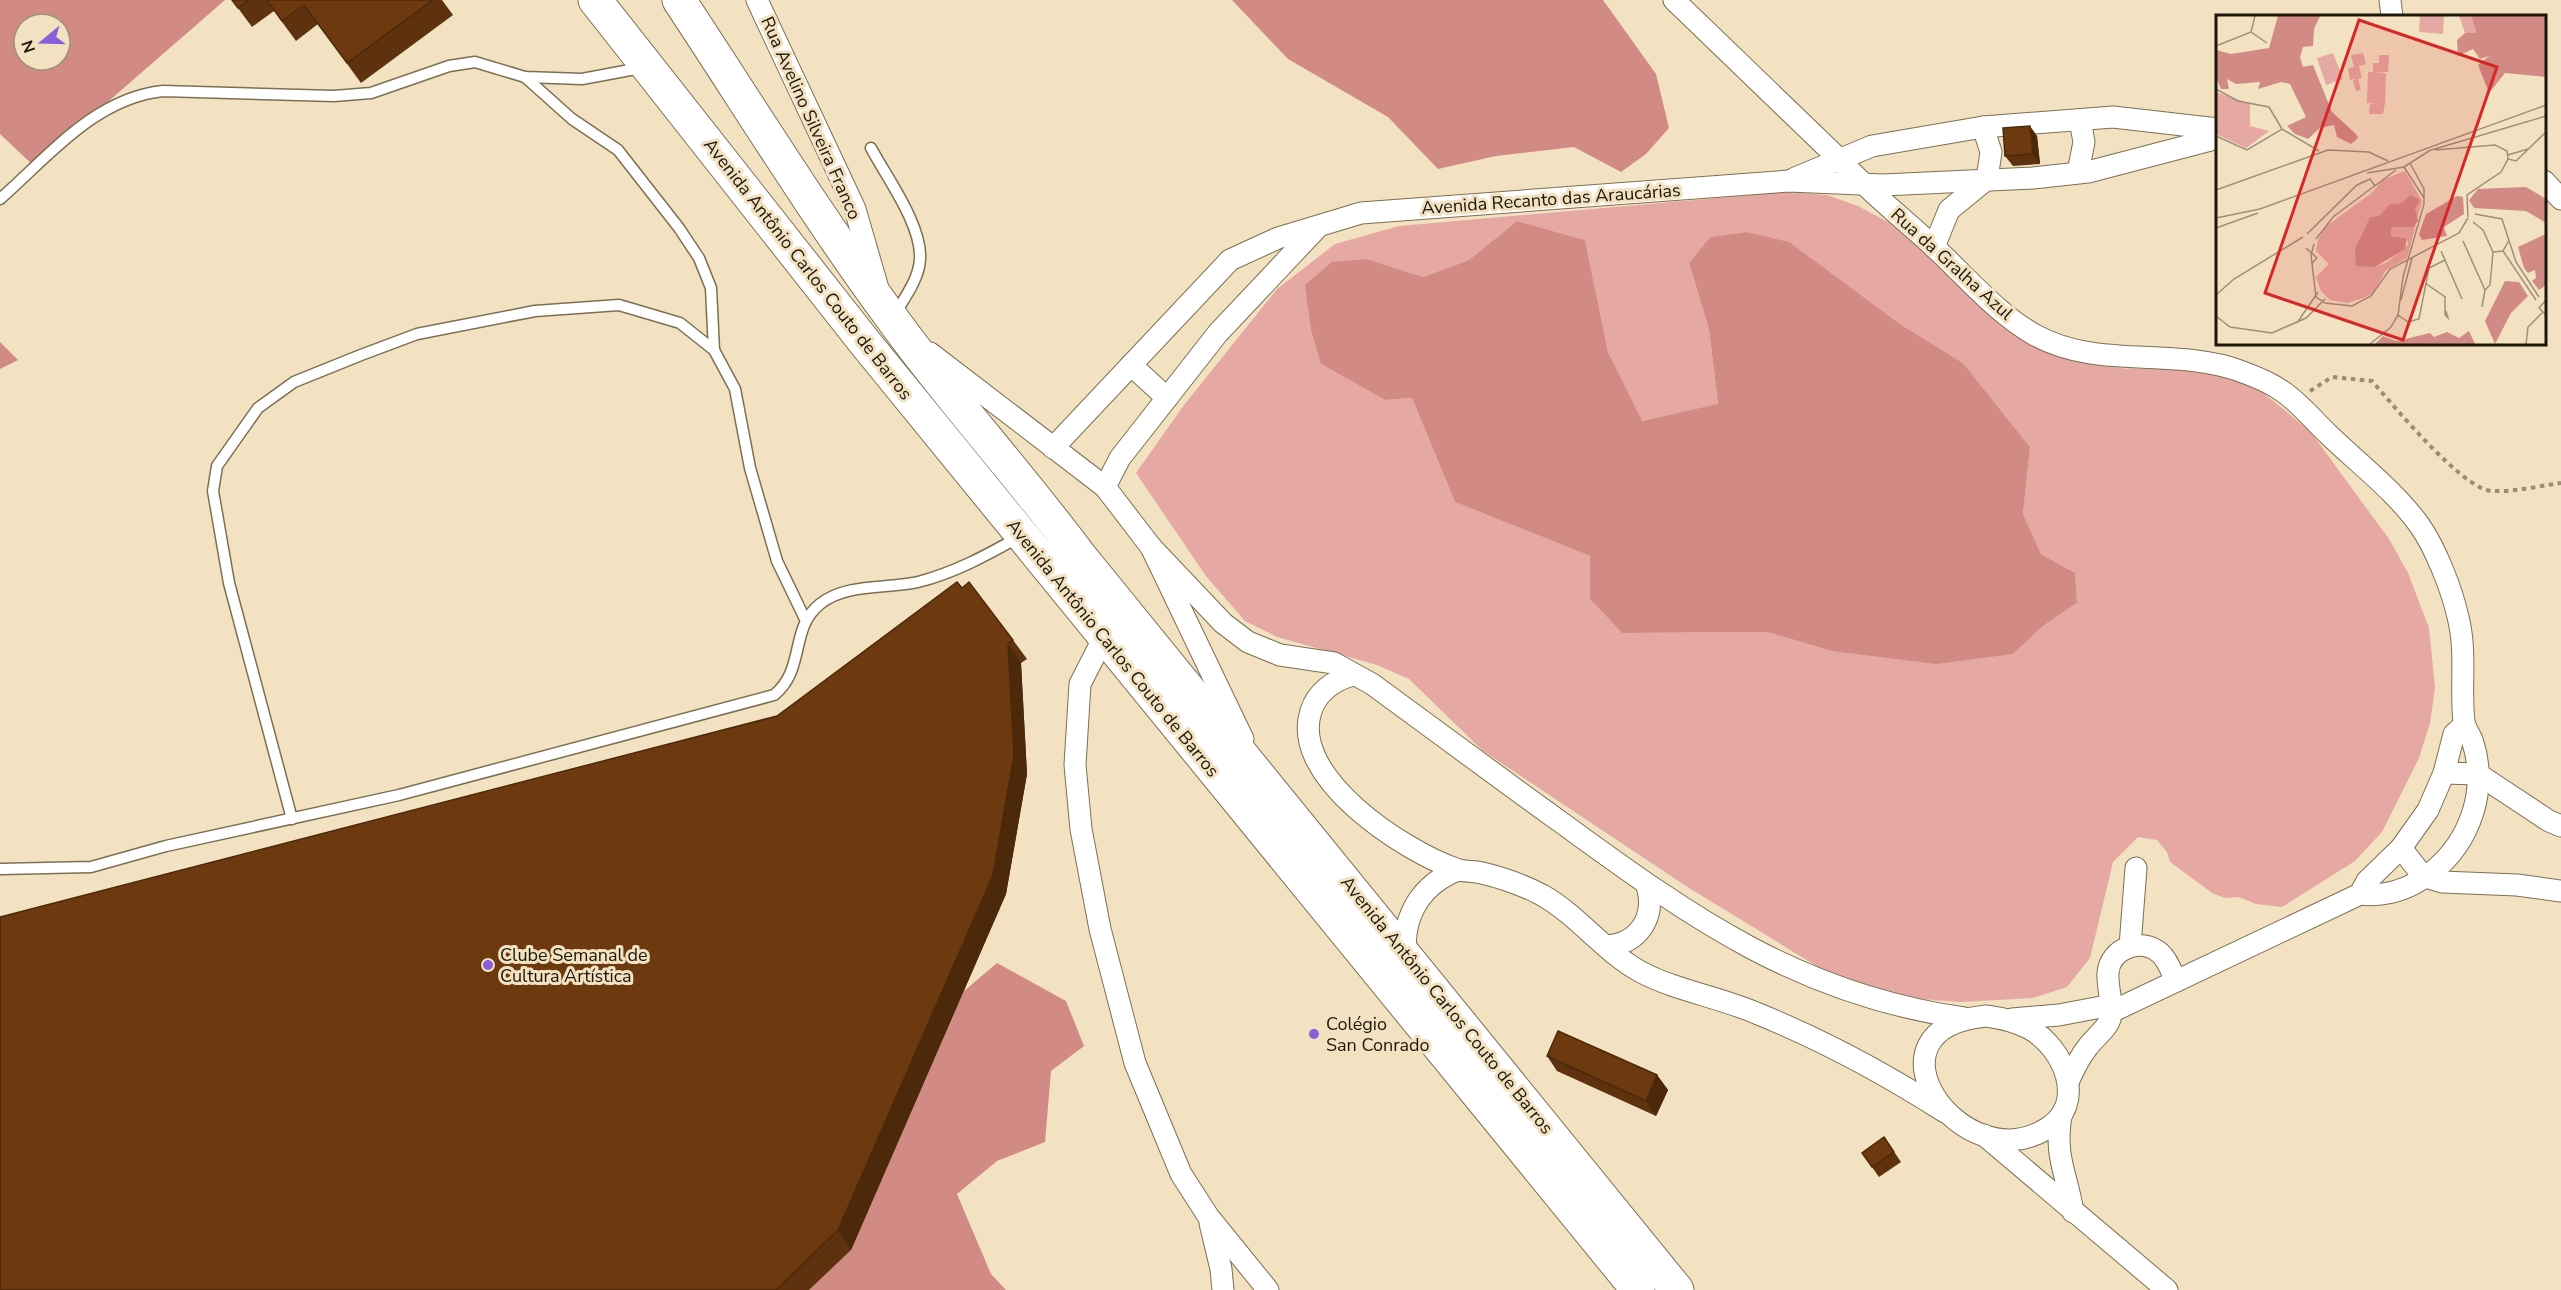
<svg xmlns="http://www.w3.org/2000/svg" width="2561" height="1290" viewBox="0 0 2561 1290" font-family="'Nunito Sans',sans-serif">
<rect width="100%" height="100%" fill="#f3e2c2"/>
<path fill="#e5a8a2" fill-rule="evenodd" d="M1786,192L1827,195L1858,206L1905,231L2023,340L2096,364L2127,369L2200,368L2250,382L2310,431L2389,539L2408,573L2429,628L2435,688L2430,723L2419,758L2382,832L2355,861L2282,907L2256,904L2239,897L2225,898L2212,893L2170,862L2167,852L2157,840L2138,837L2113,862L2090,958L2067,987L2033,998L1961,1002L1921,999L1886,992L1833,976L1689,888L1483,751L1409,679L1377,665L1277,637L1245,621L1206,576L1136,473L1184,405L1277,289L1335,244L1399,226ZM1517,221L1585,240L1608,352L1641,421L1718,405L1709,329L1689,263L1710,237L1746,232L1963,363L2030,447L2023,514L2041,554L2075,573L2077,603L2043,626L2013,654L1832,651L1767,632L1622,633L1590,599V556L1455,502L1412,398L1385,400L1321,364L1367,259L1423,277L1469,260Z"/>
<g fill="#d28a84" fill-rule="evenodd">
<path d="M0,0H225L34,166L0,134ZM24,24H60V60H24Z"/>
<path d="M1232,0H1603L1656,74L1669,128L1646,154L1621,172L1574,147L1496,156L1438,169L1388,117L1288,59Z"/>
<path d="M1517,221L1585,240L1608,352L1642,421L1718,404L1709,329L1689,263L1710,237L1746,232L1789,242L1901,325L1963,363L2030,447L2023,514L2041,554L2075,573L2077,603L2043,626L2013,654L1936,664L1832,651L1767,632L1622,633L1590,599V556L1455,502L1412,398L1385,400L1321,364L1311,330L1305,285L1332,262L1367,259L1423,277L1469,260Z"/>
<path d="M0,342L18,360L0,369Z"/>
<path d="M997,963L1066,1001L1084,1046L1051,1071L1045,1142L997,1161L957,1194L991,1274L1006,1290H809L851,1249L964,991Z"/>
</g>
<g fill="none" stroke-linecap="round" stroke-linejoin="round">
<defs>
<g id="service">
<path d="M525,77L572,119L618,150L679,228L699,258L711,288L714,350"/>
<path d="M871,148C887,178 922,225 920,259C919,279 905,297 895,314"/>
<path d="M0,199C48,157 95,98 163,91L334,96L371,93L449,66L475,62L525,77L582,79L641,68"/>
<path d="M292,819L229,583L213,491L217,466L258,408L294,382L361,355L417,334L535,311L619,305L680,323L714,350L735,389L750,468L777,561L805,619"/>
<path d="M1,869L91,867L166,846L399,795L774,695C806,669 789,629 820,604C846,583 888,589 918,582C954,573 987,555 1019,537"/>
</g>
<g id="minor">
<path d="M757,0L855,209L877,285"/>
<path d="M1674,0L1840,160C1869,192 1903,218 1934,247C1967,277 1996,313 2035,335C2098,370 2175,347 2240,371C2254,376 2271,383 2282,391C2300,403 2314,421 2329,435C2359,464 2396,492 2420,526C2436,549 2452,590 2458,617C2467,652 2460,687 2464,722C2465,729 2471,735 2473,743C2480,764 2480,790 2473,812C2458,860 2412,900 2360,894L2111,1012"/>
<path d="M2390,0L2392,16"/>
<path d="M2078,172L2084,142L2080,120"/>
<path d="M1795,178L1872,146L1983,127L2113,117L2218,129"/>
<path d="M2544,181L2561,199"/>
<path d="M1934,247L1949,210L1987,179L1991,152L1983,127"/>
<path d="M930,353L1105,487L1151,547L1243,739"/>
<path d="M1131,365L1167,398"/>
<path d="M1053,448L1230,260L1278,238L1361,213L1789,181L1883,185L2033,178L2088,172L2218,138"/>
<path d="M1105,487L1120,458L1218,333L1316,229"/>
<path d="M1151,547L1223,623L1248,642L1280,655L1334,663L1372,684C1435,730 1498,777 1562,823C1692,918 1800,995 1964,1018"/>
<path d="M1104,637L1080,684L1075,765L1081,829L1100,929L1135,1063L1181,1174L1208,1216L1268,1290"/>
<path d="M1353,675C1334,680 1317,692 1311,711C1289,777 1404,851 1456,869C1464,872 1474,871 1482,873C1503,878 1523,885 1542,895C1579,916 1604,952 1641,972C1677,991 1719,997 1756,1013C1823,1040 1884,1073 1945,1112"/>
<path d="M2444,773L2478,774L2549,821L2561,826"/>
<path d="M2401,848L2419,871L2426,877L2442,882L2517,885L2561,891"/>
<path d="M2360,894L2367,881L2401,848L2428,810L2444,773L2454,734L2464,725"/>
<path d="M1606,946C1639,944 1656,917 1647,886"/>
<path d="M2130,946L2136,868"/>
<path d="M1406,954C1402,915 1422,884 1458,870"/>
<path d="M1986,1016C2001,1018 2016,1021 2030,1029C2064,1048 2088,1104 2046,1129C1962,1181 1854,1029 1986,1016Z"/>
<path d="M2012,1019L2059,1015L2101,1007L2111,1012"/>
<path d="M2069,1080C2074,1069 2079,1058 2087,1048C2093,1039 2107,1029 2110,1019C2114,1003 2107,989 2108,973C2110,948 2141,937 2160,953C2168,960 2171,971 2176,981"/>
<path d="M2061,1116C2054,1157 2067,1174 2073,1212"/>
<path d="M1984,1135L2167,1290"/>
<path d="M1210,1223L1221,1269L1223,1290"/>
</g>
<g id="primary">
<path d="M595,0L866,344L1638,1290"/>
<path d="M679,0C749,106 816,215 891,317C950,399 1019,474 1080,556L1677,1290"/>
</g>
</defs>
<use href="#service" stroke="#7d6f52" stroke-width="13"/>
<use href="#minor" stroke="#7d6f52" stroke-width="23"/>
<use href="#primary" stroke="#7d6f52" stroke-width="35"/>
<path stroke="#998d75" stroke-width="4" stroke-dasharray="4.5 4.5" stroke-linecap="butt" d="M2310,391L2332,377L2372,381C2393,405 2463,490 2492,491C2515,492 2539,486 2561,483"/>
<use href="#service" stroke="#fff" stroke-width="10"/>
<use href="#minor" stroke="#fff" stroke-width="21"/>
<use href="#primary" stroke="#fff" stroke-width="33"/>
</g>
<g fill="#5e320e">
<path d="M232,0H442L453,15L361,83L318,24L296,41L274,11L252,27Z"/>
<path d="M2037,136L2040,164L2013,166L2005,156Z"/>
<path d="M1013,640L1027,659L1021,663L1027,774L1006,894L851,1250L809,1290H0L777,716Z"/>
<path d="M1547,1056L1657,1075L1668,1090L1656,1116L1557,1071Z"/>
<path d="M1884,1137L1901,1162L1879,1177L1862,1153Z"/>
</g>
<g fill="#4c290b">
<path d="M2030,126L2037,136L2040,164L2033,154Z"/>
<path d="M1008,644L1021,663L1027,774L1006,894L851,1250L838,1230Z"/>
<path d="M1657,1075L1668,1090L1656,1116L1646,1101Z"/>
</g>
<g fill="#6d3a10" stroke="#4c290b" stroke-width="1.5">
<path d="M232,0H249L238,8Z"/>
<path d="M267,0H433L347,63L304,5L282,21Z"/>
<path d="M2030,126L2033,154L2005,156L2003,128Z"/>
<path d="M957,582L962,588L969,582L1013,640L1008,644L1014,755L993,875L838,1230L776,1290H0V917L777,716Z"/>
<path d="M1558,1031L1657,1075L1646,1101L1547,1056Z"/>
<path d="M1884,1137L1894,1152L1872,1167L1862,1153Z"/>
</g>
<g fill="#875fd9" stroke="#f3e2c2" stroke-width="2">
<circle cx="488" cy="965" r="6"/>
<circle cx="1314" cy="1034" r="6"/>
</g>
<g text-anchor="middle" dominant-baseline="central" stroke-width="6" stroke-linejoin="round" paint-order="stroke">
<g font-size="18" fill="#1d170b" stroke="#f3e2c2">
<text transform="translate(811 118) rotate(66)">Rua Avelino Silveira Franco</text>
<text transform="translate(1551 199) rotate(-4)">Avenida Recanto das Araucárias</text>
<text transform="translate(1952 264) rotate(42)">Rua da Gralha Azul</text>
<text transform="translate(808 269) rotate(52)">Avenida Antônio Carlos Couto de Barros</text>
<text transform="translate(1113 648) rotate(51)">Avenida Antônio Carlos Couto de Barros</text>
<text transform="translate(1447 1005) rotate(51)">Avenida Antônio Carlos Couto de Barros</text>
</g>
<g font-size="18" fill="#1d170b" stroke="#f3e2c2" text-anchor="start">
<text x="500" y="955">Clube Semanal de<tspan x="500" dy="21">Cultura Artística</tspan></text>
<text x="1326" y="1024">Colégio<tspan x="1326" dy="21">San Conrado</tspan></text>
</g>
</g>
<g transform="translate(2216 15)">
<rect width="330" height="330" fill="#f3e2c2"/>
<path d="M204,1H228L227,19L203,17ZM243,1H255L262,18H249ZM117,38L127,64L110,70L101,43ZM147,38L150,49L143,51L146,63L142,64L145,75L140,76L137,66L140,64L134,65L132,53L138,52L135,40ZM163,40H173L172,57H157L170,58L169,88L167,99H153L154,89H162L151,88L152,57H157V48H163ZM0,77L34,89V111L53,116L30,133L0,119ZM189,156L206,186L191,243L170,255L157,278L148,283L131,288L114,285L105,276L100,262L113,249L100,236L102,225L109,212L157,177L166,165ZM187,188L199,194V199L184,211L176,212L175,221L191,223L192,230L170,248L159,252L147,249L144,224L154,202L163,201L174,189Z" fill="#e5a8a2" fill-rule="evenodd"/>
<path d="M62,1H104L98,14L97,31L87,32L84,42L87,52L97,50L116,97L140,119L142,123L135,129L121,122L118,110L104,113L92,124L79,119L71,111L90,102L74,69L65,67L42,74L44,67L20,69L11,64L13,74H5L0,62V35L15,39L53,33ZM255,1H330V62L289,58L273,78L262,50L273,41L264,44L257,34L242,41L241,25L249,18H261ZM310,172L330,184V208L310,196L258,193L253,185L262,174ZM194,180L204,185L199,194L202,206L197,212H176L175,221L191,223L189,234L159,252L140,251L139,234L154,202L163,201L174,189L186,188ZM241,181L247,182L248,199L228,212L231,221L206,225L203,219L210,199ZM330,219V270L323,275L316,266L320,263L319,255L312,258L308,253L302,232ZM289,266L303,267L312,281L295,298L279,329L269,306ZM253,316L259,329H159L167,321L181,326L214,318L218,322L231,317L243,323Z" fill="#d28a84"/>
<path fill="none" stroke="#9d9179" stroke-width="1.5" d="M35,17L51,28M0,31L35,17L39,1M0,74L22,86L53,92L66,114M0,121L31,135L66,114L103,136M219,135L279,130L291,136L292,144L285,157L251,180L252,202M212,136L330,101M292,140L312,134M292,144L300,146L330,117M188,152L208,183M151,158L188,152L213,136M0,175L112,135L153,137L172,146M259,199L286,204L300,247L323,282M0,203L44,194L330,90M257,207L267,215L277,237M0,213L42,198M91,219L141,170L154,164L159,171M100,224L117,202L180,155M247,226L269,275L266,292M98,229L95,240L100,282L109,288L136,291L155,281L174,254L243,218L252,203M90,233L101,243L96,248M225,236L246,284M287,236L320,285M277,237L287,236L293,225M209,268L229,282V300L232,303L230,296M269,275L274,270L277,237M0,280L18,264L87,222M185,285L196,243M330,285L323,293L330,300M182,300L192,307L203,304L213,253L229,245M0,301L14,312L56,318L90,303L109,284M81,308L102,277M154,329L175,312L182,300L187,262L208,189V174L194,148M310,329L312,312L326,298"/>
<path fill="#d62828" fill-opacity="0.15" stroke="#d62828" stroke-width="3" d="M143,5L281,52L187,325L49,278Z"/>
<rect width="330" height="330" fill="none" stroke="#1d170b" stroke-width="3"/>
</g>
<g transform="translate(42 42) rotate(251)"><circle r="28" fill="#f3e2c2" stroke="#9d9179" stroke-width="1.5"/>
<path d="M0-4.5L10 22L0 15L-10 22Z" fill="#875fd9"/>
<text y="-9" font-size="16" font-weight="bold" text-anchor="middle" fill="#1d170b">N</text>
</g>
</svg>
